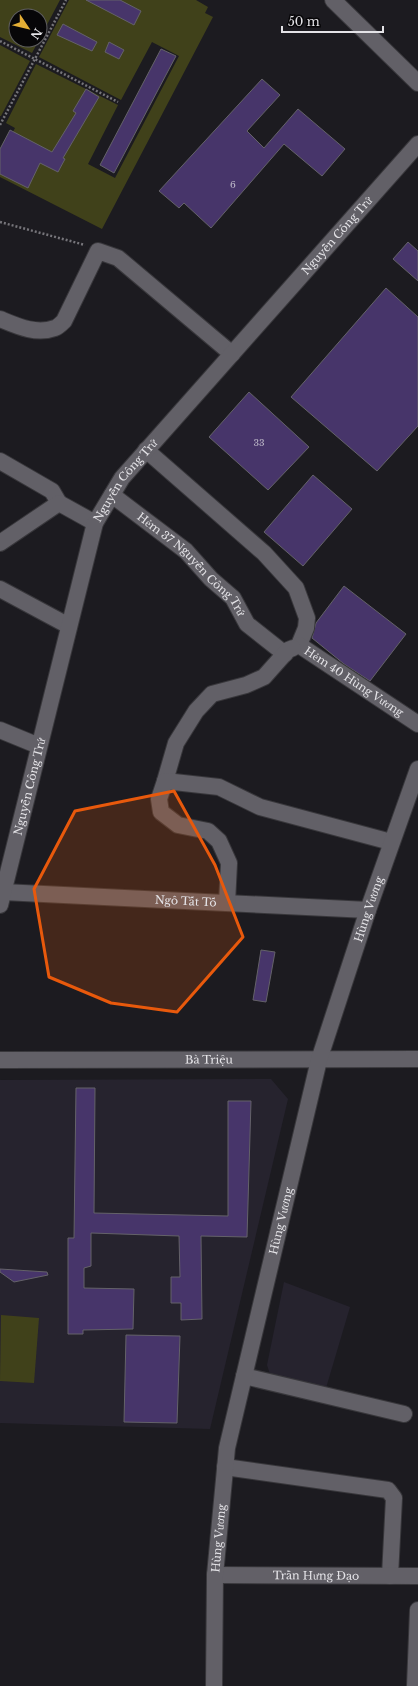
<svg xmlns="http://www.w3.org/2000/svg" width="418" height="1686" viewBox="0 0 418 1686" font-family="'Libre Baskerville',serif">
<rect width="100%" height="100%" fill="#1c1b20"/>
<g fill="#26232e">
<path d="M271,1079L288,1099L210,1429L0,1423V1080Z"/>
<path d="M284,1282L350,1307L326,1388L270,1374L267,1365Z"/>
</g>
<g fill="#40411a">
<path d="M0,0H60L40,38V16H16V40H39L32,53L0,37Z"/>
<path d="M69,0H196L208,7L205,13L213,17L102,229L0,177V157L15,128L6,123L36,64L118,105L88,164L115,178L179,56L152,42L121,100L39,57Z"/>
<path d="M0,45L30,61L1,116H0Z"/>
<path d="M1,1315L39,1318L34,1383L0,1381Z"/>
</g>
<g fill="#47356a" stroke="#646269">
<path d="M86,0H120L141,11L134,25Z"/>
<path d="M63,24L97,42L92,51L57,35Z"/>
<path d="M109,42L124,50L119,59L105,52Z"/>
<path d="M161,49L176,56L114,173L100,165Z"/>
<path d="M262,79L280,95L247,131L264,148L298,109L345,149L322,176L284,144L211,228L184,203L179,208L159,191Z"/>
<path d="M86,89L99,97L63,158L65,159L58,172L40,163L28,188L0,174V149L10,130L52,152L76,113L73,111Z"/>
<path d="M408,242L418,251V281L393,259Z"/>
<path d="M386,288L418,317V426L377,471L291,397Z"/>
<path d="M249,392L309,447L268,490L209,437Z"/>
<path d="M313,475L352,509L303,566L264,532Z"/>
<path d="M344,586L406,634L370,681L344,664L312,638L316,623Z"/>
<path d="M261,950L275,952L266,1002L253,1000Z"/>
<path d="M76,1088H95L94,1213L228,1216V1101H251L247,1237L201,1236L202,1319L181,1320V1303H171V1277H180L179,1236L91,1233V1266L84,1268V1288L134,1289L133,1329L83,1330V1334H68V1238H74Z"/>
<path d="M0,1269L47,1272L48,1275L14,1282L0,1272Z"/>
<path d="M126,1335L180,1336L177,1423L124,1422Z"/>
</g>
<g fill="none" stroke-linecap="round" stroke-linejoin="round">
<defs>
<g id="minor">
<path d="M333,0L418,83"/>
<path d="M0,319C17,326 36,335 55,328C58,327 62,323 64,321L98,251L118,258L232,354"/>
<path d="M146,450L264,553L296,588L307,618L306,628L299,645"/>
<path d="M0,461L52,491L59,503"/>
<path id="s1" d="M112,495L186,551L211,579L233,598L247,624L285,654"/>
<path d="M0,543L59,503L95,523"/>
<path d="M0,589L69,626"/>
<path id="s2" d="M299,645L418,724"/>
<path d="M0,730L39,746"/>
<path d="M165,781L176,743L196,711L212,694L246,685L264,677L288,650L293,648"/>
<path id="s3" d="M3,892L368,910"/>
<path d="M227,903L229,863L219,841L208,831L178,825L161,812L159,799L165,781L219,787L260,807L391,842"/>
<path id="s4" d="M0,905L95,523L122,478L418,144"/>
<path id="s5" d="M0,1060L418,1059"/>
<path d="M244,1376L404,1414"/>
<path d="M225,1467L388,1490L394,1498L390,1576"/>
<path id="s6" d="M215,1575L418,1576"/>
<path id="s7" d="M214,1686L215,1575L227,1448L319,1060L368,910L418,769"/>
<path d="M415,1686L418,1610"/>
</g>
</defs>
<use href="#minor" stroke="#38373b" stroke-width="18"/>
<g stroke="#76757a" stroke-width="2.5" stroke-dasharray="2 2" stroke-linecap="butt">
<path d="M0,41L118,102"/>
<path d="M0,125L66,0"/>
<path d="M0,222L85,245"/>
</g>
<use href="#minor" stroke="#626067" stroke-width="16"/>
</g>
<path fill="#e8590c" fill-opacity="0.2" stroke="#e8590c" stroke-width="3" stroke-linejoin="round" d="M174,791L215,865L243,937L177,1012L111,1003L49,977L34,889L75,811Z"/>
<g text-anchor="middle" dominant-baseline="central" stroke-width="3" stroke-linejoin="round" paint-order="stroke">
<g font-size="9" fill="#bdb8c8">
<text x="233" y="184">6</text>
<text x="259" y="442">33</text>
</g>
<g font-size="11" fill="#e4e3e7" stroke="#070608">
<text stroke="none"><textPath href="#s4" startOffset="770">Nguyễn Công Trứ</textPath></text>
<text stroke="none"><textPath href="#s4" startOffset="446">Nguyễn Công Trứ</textPath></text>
<text stroke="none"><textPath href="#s1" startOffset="106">Hẻm 37 Nguyễn Công Trứ</textPath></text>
<text stroke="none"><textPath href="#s2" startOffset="66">Hẻm 40 Hùng Vương</textPath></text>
<text stroke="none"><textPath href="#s4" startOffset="122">Nguyễn Công Trứ</textPath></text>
<text stroke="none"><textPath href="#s3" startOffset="183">Ngô Tất Tố</textPath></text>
<text stroke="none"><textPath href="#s7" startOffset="796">Hùng Vương</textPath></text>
<text stroke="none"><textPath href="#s5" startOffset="209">Bà Triệu</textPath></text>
<text stroke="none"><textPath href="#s7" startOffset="472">Hùng Vương</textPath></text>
<text stroke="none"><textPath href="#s7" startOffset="148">Hùng Vương</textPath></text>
<text stroke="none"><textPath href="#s6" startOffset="101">Trần Hưng Đạo</textPath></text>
</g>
</g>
<g transform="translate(28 28) rotate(125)"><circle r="19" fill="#070608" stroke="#5f5e61"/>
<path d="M0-3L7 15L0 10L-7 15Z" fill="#e4ae35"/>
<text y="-6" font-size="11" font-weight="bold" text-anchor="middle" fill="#e4e3e7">N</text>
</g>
<path d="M282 26v6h101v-6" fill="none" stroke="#e4e3e7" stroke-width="2"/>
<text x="288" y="26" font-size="12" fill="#e4e3e7" stroke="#070608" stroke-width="3" paint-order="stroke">50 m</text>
</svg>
